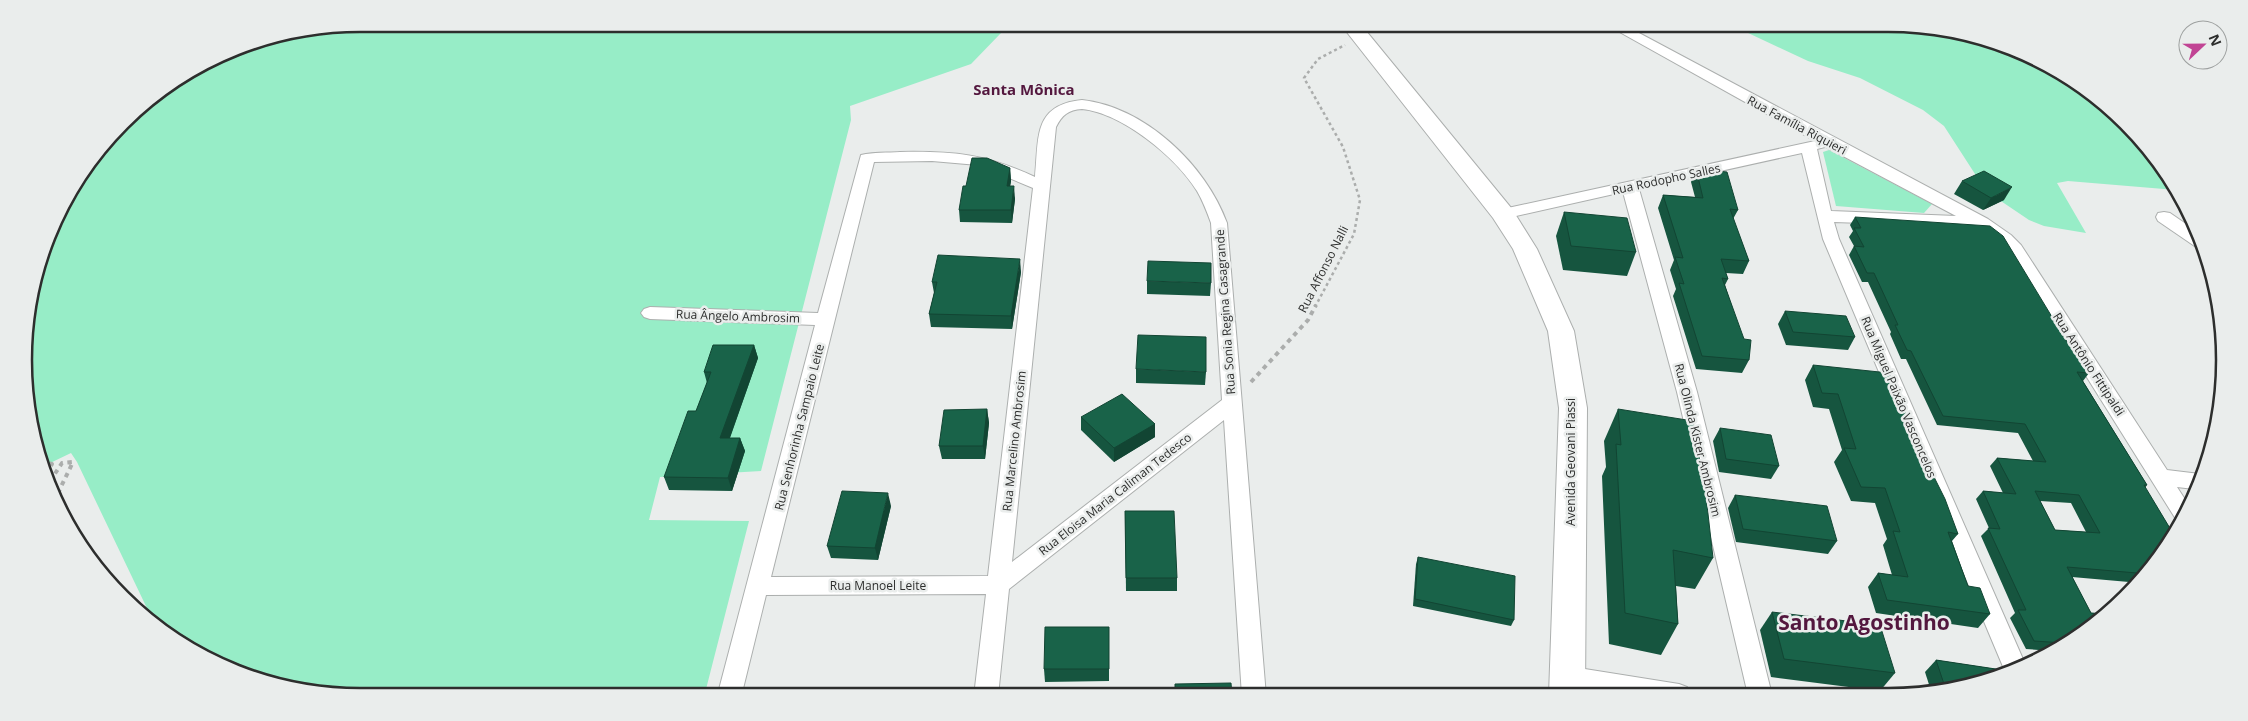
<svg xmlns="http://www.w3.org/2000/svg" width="2248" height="721" viewBox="0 0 2248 721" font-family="'Open Sans',sans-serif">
<rect width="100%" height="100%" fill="#eaedec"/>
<g fill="#97edc7">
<path d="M1729,24H1888L1953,30L2017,49L2075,81L2126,123L2168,174L2176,190L2068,181L2057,183L2086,233L2044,226L2029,220L1986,191L1944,126L1923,110L1860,78L1808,61Z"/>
<path d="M982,27H1000L1002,32L971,64L850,106L851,120L761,471L660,477L649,520L749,521L704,697H360L295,691L231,672L173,640L155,625L77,462L71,453L46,465L43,464L35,447L24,383L27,317L59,211L94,155L138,108L232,49L295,30L949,28V31Z"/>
<path d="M1829,150L1932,204L1924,213L1836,206L1823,152Z"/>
</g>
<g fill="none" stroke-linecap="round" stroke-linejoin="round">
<defs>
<g id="street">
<path d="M1607,25H1624L1988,219L2011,235L2021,245L2167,470L2200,474L2194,489L2177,487L2188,504L2182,523L2177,521L2009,253L1999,243L1977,227L1834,222L1839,239L2026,666L2006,672L2004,669L1823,239L1802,153L1639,189L1697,392L1772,695H1748L1677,392L1623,192L1503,219L1497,218L1495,214L1497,210L1503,209L1815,141ZM1825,147H1826L1956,216L1831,211L1817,149Z"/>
<path d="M1082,100C1145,107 1206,165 1227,223L1266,696H1242L1224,420L1009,589L998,696H974L986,594L766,595L741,697H717L815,325L650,319L644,317L641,313L644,309L650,307L818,313L861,155C874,152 887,153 900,152C953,151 986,154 1035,177C1039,137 1033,105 1082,100ZM1082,109C1122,113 1176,157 1197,191C1203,201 1207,212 1211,223L1222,400L1012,562L1056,127C1062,115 1068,110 1082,109ZM932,161L978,165L1033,188L988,576L771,577L874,162Z"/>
<path d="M2164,212L2170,213L2199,233L2204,248L2196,247L2158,221L2156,217L2158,213Z"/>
<path d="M1566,666L1679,684L1687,687L1691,695C1647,695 1599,700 1558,684L1554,677L1558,670Z"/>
</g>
<path id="secondary" d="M1342,26H1362L1512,209L1537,249L1574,331L1587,408L1585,695H1549L1559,408L1548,331L1513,249L1493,218Z"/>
</defs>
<use href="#street" stroke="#acafae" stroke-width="2"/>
<use href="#secondary" stroke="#acafae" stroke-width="2"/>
<path stroke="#abadac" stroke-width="2.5" stroke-dasharray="3 3" stroke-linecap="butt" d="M1315,307L1354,234L1360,200L1343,147L1304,78L1318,59L1345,45"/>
<g stroke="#abadac" stroke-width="4" stroke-dasharray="4.5 4.5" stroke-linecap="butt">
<path d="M1251,382L1308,320L1316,305"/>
<path d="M41,461L52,464L46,472"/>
<path d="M50,481L62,463L73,462L57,495"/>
</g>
<use href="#street" fill="#fff" fill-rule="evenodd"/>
<use href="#secondary" fill="#fff" fill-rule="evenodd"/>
</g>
<g fill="#16553f" fill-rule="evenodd">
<path d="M1010,168L1011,181L1010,186L1015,199L1012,223L960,222L959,210L966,186Z"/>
<path d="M1696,169L1738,210L1733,219L1749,261L1743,274L1726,273L1728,279L1725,285L1749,360L1742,373L1696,369L1673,296L1676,289L1670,270L1674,260L1658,208L1663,195L1695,197L1691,182Z"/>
<path d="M1962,181L2004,200L1983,210L1954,194Z"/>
<path d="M1564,212L1636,252L1627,276L1563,270L1556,236Z"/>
<path d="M1855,217L2069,345L2089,373L2083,381L2147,485L2145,488L2174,535L2132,587L2129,582L2072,577L2091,613L2108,614L2053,651L2026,649L2010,618L2015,613L1981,536L1989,528L1976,499L1983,491L2003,493L1990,466L1997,458L2033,461L2018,433L1937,425L1906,359H1901L1890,334L1891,332L1868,282H1862L1849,255L1854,246L1849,237L1853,231L1850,225ZM2040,501L2071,503L2086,532L2055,530Z"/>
<path d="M1021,272L1012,329L931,327L929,314L934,293L932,282Z"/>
<path d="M1147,281L1211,283L1210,296L1147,294Z"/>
<path d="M1785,311L1855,337L1848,350L1786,345L1778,324Z"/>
<path d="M754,345L758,358L730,438H740L745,451L732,491L669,490L664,477L696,411L707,383L704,372Z"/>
<path d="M1813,365L1922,453L1958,534L1952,541L1968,586L1990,614L1978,628L1876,613L1868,587L1878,573L1892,575L1883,545L1887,539L1875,503L1851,501L1834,462L1842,450L1829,409L1813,407L1805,380Z"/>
<path d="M1136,369L1206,372L1205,385L1136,383Z"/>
<path d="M987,409L989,423L985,459H942L939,446Z"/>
<path d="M1618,409L1713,558L1695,589L1676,586L1678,624L1661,655L1609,644L1602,476L1606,467L1604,441Z"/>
<path d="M1081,417L1155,424V437L1114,462L1081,430Z"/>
<path d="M1720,428L1779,466L1771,479L1719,472L1713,441Z"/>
<path d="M1735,495L1837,541L1828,554L1736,542L1728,508Z"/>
<path d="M891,506L878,560L831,558L827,546Z"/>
<path d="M1125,511L1177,578V591H1126Z"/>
<path d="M1418,557L1514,620L1511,626L1413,606L1416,564Z"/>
<path d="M1772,612L1895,673L1880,691L1771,677L1760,630Z"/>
<path d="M1109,627V681L1045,682L1044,669Z"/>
<path d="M1936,660L2009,671L1932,694L1925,672Z"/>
<path d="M1598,688L1645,695H1595Z"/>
</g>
<g fill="#124533">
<path d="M1010,168L1011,181L1008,199L1007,186Z"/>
<path d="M1014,186L1015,199L1012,223L1011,210Z"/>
<path d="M2012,187L2004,200L1983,210L1991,198Z"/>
<path d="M1020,259L1021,272L1012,329L1011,316Z"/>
<path d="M754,345L758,358L725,451L720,438Z"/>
<path d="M987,409L989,423L985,459L983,446Z"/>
<path d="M1155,424V437L1114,462V448Z"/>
<path d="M740,438L745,451L732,491L728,478Z"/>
<path d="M888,493L891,506L878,560L875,548Z"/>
</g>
<g fill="#196349" stroke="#124533" fill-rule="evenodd">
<path d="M972,158H987L1010,168L1007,186H1014L1011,210H959L963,186H966Z"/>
<path d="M1696,169L1727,172L1738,210L1730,209L1749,261L1721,259L1728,279L1722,278L1744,339L1751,340L1749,360L1702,356L1679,283L1684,284L1675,257L1683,258L1663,195L1703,198Z"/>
<path d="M1984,171L2012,187L1991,198L1962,181Z"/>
<path d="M1564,212L1627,218L1636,252L1571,246Z"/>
<path d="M1855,217L1990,226L2003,236L2069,345H2072L2089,373L2077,372L2147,485H2144L2174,535L2140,577L2137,573L2067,567L2091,613L2108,614L2065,643L2034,641L2018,610H2026L1988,528L2000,529L1983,491L2016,494L1997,458L2046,462L2025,424L1943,416L1911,351L1907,350L1895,325H1898L1874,273H1867L1854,246L1864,247L1854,228H1861ZM2035,491L2079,495L2100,533L2055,530Z"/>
<path d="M938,255L1020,259L1011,316L929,314L937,282H932Z"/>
<path d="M1148,261L1211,263V283L1147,281Z"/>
<path d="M1785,311L1846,316L1855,337L1793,332Z"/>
<path d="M1138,335L1206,337V372L1136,369Z"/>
<path d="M713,345H754L720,438H740L728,478L664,477L688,411H696L711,372H704Z"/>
<path d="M1813,365L1889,373L1922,453L1945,499L1958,534L1948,532L1968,586L1980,588L1990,614L1887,600L1878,573L1908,577L1893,531L1900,532L1885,488L1861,487L1844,448L1856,449L1838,394L1822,393Z"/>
<path d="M1122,394L1155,424L1114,448L1081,417Z"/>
<path d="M987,409L983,446H939L944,410Z"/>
<path d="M1618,409L1693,421L1706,496L1713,558L1673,550L1678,624L1625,613L1616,444L1621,445Z"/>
<path d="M1720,428L1771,435L1779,466L1726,459Z"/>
<path d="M842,491L888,493L875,548L827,546Z"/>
<path d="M1735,495L1827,506L1837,541L1743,529Z"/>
<path d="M1125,511H1174L1177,578H1126Z"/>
<path d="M1418,557L1515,576L1514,620L1415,599Z"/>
<path d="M1772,612L1880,625L1895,673L1784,659Z"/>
<path d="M1045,627H1109V669H1044Z"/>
<path d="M1936,660L2009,671L1946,690Z"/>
<path d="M1231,683L1232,696H1175V684Z"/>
<path d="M1598,688L1645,695H1599Z"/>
</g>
<g text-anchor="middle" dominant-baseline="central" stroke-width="5" stroke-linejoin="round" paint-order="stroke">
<g font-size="12" fill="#2d2e2d" stroke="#eaedec">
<text transform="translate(1797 125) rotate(28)">Rua Família Riquieri</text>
<text transform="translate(1666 179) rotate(-12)">Rua Rodopho Salles</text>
<text transform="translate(1323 269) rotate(-63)">Rua Affonso Nalli</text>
<text transform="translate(1225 312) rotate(-94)">Rua Sonia Regina Casagrande</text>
<text transform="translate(738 316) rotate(2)">Rua Ângelo Ambrosim</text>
<text transform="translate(2089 364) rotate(57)">Rua Antônio Fittipaldi</text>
<text transform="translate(1899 397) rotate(67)">Rua Miguel Paixão Vasconcelos</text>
<text transform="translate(799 427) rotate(-76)">Rua Senhorinha Sampaio Leite</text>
<text transform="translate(1698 440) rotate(76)">Rua Olinda Kister Ambrosim</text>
<text transform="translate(1014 441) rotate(-84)">Rua Marcelino Ambrosim</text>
<text transform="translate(1570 462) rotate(-90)">Avenida Geovani Piassi</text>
<text transform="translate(1115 494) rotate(-38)">Rua Eloisa Maria Caliman Tedesco</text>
<text x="878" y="585">Rua Manoel Leite</text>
</g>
<g font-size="15" font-weight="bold" fill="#53173e" stroke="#eaedec">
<text x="1024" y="89">Santa Mônica</text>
</g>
<g font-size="21" font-weight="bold" fill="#53173e" stroke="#eaedec">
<text x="1864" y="622">Santo Agostinho</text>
</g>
</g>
<path d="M0 0H2248V721H0ZM360 32H1888A328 328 0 0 1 2216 360V360A328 328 0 0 1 1888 688H360A328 328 0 0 1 32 360V360A328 328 0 0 1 360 32Z" fill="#eaedec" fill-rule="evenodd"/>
<path fill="none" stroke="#2d2e2d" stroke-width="2.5" d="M360 32H1888A328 328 0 0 1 2216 360V360A328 328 0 0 1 1888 688H360A328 328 0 0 1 32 360V360A328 328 0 0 1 360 32Z"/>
<g transform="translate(2203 45) rotate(68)"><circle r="24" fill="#eaedec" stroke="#9ea1a0"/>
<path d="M0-4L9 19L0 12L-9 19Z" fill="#c14494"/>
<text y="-8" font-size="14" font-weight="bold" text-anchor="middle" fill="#2d2e2d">N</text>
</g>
</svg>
